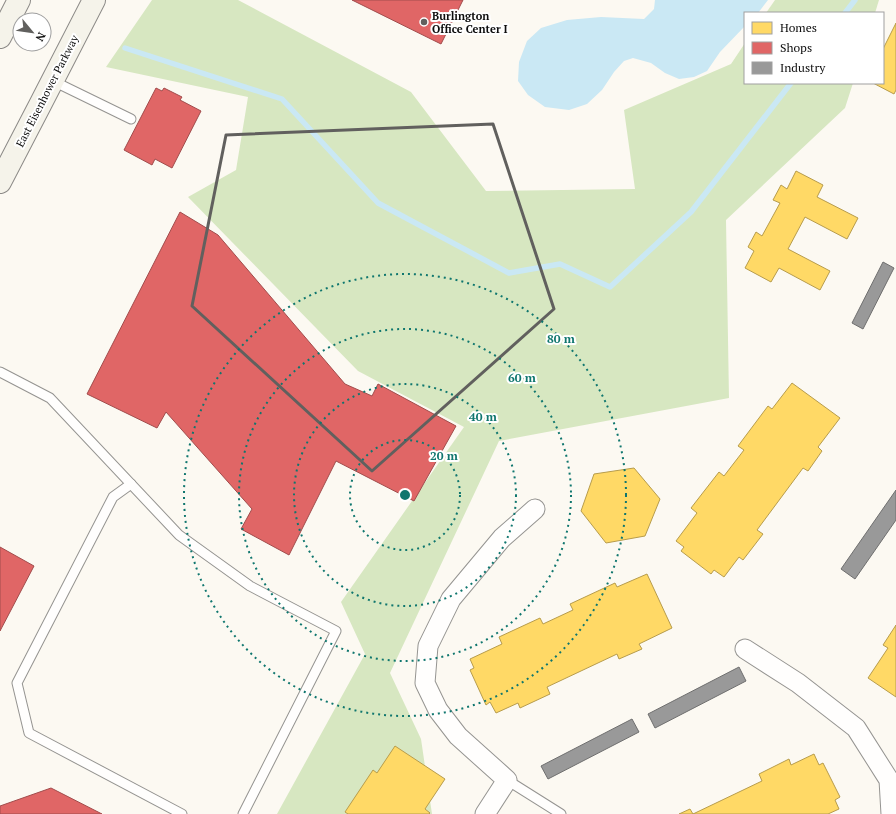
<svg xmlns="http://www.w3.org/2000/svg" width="896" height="814" viewBox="0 0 896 814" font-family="'PT Serif',serif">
<rect width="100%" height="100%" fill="#fcf9f2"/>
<g fill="#d7e7c1">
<path d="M152,0H238L411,92L486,191L635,189L624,110L731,64L745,43V83H853L845,108L726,220L729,398L499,441L390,673L421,739L432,814H277L365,654L341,602L464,427L358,371L188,197L236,170L248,97L106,67Z"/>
<path d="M775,0H879L875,13H766Z"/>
</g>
<path fill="#cae8f4" d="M655,0H768L758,13H745V26L720,52L707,71L694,77L679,79L665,73L651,63L633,58L624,61L614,72L602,90L587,104L569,110L545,107L528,95L518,81L519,62L527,41L541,28L567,20L601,17L644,19L654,9Z"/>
<g fill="#ffd966" stroke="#b79c4c">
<path d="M896,23V90L894,94L873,83H883V49Z"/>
<path d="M796,171L823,185L817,197L858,218L847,239L805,217L788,249L830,271L820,290L779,268L771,282L745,268L754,251L748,247L756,232L762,236L780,203L773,200L781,185L787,189Z"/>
<path d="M792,383L840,418L818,447L822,451L808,471L803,468L757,530L763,534L743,560L739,557L724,577L714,570L711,574L681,551L684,547L676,541L697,513L691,508L719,472L724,476L744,450L738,446L768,406L772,409Z"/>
<path d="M634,468L660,499L645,536L606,543L581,511L594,474Z"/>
<path d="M647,574L672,628L639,644L642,649L619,659L617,654L547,687L550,694L520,708L518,703L496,713L490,702L486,705L470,670L474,668L470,659L502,644L499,637L540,618L543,624L573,610L570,604L615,583L617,587Z"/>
<path d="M896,625V697L868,678L888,648L883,645Z"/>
<path d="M395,746L445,779L425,809L430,813L429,814H348L345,812L373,770L377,773Z"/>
<path d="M814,754L819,765L823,763L840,797L835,800L839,809L828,814H679L690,809L693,814L762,781L759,774L789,759L791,765Z"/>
</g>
<g fill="#e06666" stroke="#a14c4c">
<path d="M352,0H463L441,44Z"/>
<path d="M156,88L162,91L164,88L182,97L180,100L201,111L172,168L155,159L152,165L124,150Z"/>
<path d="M180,212L218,235L345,384L372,396L378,384L456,426L414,501L336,461L289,555L241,529L252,509L166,412L157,428L87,394Z"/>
<path d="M0,547L34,566L0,631Z"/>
<path d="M51,788L102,814H0V806Z"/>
</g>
<g fill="#999" stroke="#6f6f6f">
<path d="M883,262L894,268L863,329L852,323Z"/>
<path d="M896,490V520L855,579L841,569Z"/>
<path d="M739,667L746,681L655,728L648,714Z"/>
<path d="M632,719L639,732L548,779L541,766Z"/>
</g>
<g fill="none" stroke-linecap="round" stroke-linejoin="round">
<g stroke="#cae8f4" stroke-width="5.5">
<path d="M845,13L855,0"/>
<path d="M125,48L282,99L378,203L509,273L560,264L610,287L691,212L791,83"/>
</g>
<defs>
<g id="lane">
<path d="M53,81L131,119"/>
<path d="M0,372L50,398L179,535L250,586L336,631L243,814"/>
<path d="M131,484L113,497L17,683L29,733L182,814"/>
<path d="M507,780L561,814"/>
</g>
<g id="street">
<path d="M745,649L798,683L856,728L889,780L891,814"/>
<path d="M485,814L507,780L458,736L438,710L425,683L428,646L451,599L502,538L535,509"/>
</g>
<g id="secondary">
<path d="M0,37L19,0"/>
<path d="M0,182L40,105L94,0"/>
</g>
</defs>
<use href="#lane" stroke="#959491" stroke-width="11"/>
<use href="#street" stroke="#959491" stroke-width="21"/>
<use href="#secondary" stroke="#8c8a87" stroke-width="24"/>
<use href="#lane" stroke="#fffefd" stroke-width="9"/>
<use href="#street" stroke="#fffefd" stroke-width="19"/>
<use href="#secondary" stroke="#f5f3ea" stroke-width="22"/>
</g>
<path fill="none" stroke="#61605e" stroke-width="3" stroke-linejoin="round" d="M493,124L554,309L372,471L192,306L226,135Z"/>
<g fill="none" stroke="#0f766e" stroke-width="2" stroke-dasharray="2 4">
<circle cx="405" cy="495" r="55"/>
<circle cx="405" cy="495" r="111"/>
<circle cx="405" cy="495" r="166"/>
<circle cx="405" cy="495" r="221"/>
</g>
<circle fill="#61605e" stroke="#fff" stroke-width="1.5" cx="424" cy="22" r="4"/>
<g text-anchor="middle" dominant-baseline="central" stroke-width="4" stroke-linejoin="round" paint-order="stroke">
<g font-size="11" font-weight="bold" fill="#0e0e0e" stroke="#fff" text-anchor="start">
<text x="432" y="16">Burlington<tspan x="432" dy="13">Office Center I</tspan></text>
</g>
<g font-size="11" fill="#0e0e0e" stroke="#fff">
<text transform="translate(47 91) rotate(-63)">East Eisenhower Parkway</text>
</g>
</g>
<circle cx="405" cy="495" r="6" fill="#0f766e" stroke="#fff" stroke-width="2"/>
<g font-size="12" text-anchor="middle" font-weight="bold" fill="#0f766e" stroke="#fff" stroke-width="4" stroke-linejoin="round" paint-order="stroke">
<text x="561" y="343">80 m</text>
<text x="522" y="382">60 m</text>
<text x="483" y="421">40 m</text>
<text x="444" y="460">20 m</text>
</g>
<rect x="744" y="12" width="140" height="72" fill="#ffffff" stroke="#9f9f9f"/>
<rect x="752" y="22" width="20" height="12" fill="#ffd966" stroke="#9f9f9f"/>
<text x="780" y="32" font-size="12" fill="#0e0e0e">Homes</text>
<rect x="752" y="42" width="20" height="12" fill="#e06666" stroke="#9f9f9f"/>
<text x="780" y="52" font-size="12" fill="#0e0e0e">Shops</text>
<rect x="752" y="62" width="20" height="12" fill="#999999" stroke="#9f9f9f"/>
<text x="780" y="72" font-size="12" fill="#0e0e0e">Industry</text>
<g transform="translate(32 32) rotate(119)"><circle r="19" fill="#ffffff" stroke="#9f9f9f"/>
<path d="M0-3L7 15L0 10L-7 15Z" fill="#61605e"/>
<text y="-6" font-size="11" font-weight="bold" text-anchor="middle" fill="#0e0e0e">N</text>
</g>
</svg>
